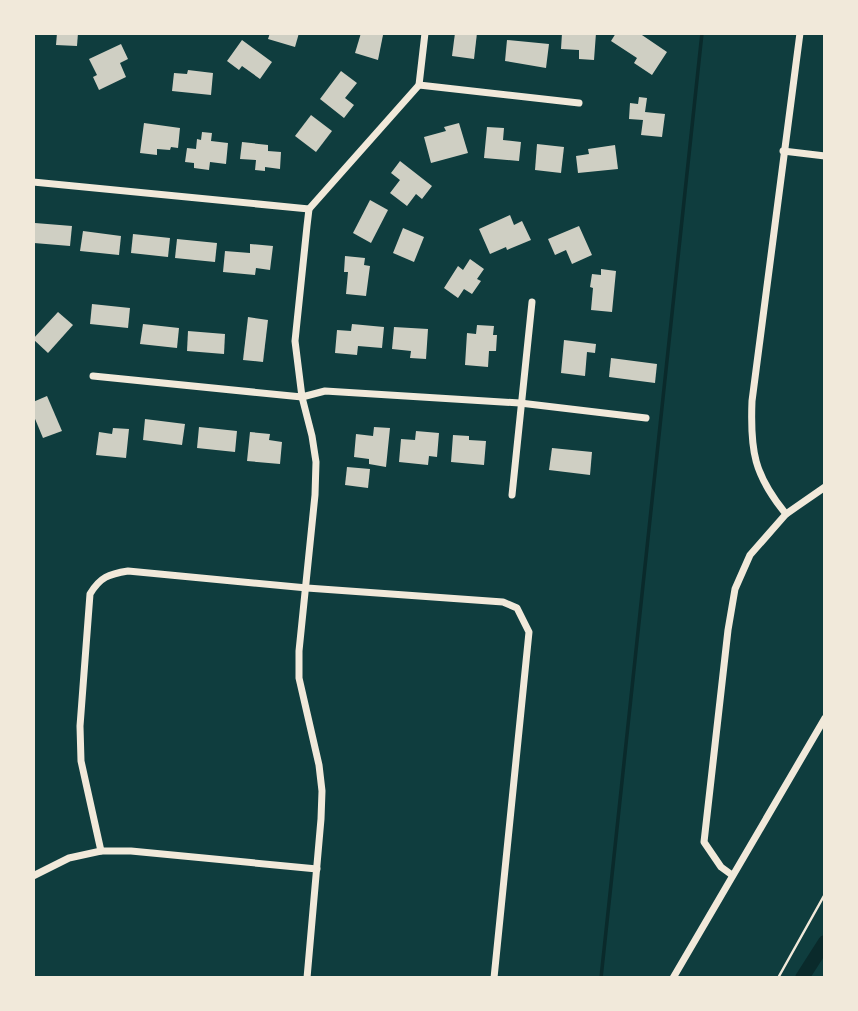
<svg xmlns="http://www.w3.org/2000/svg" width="858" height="1011" viewBox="0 0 858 1011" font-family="'Space Grotesk',sans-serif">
<rect width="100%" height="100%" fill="#0f3d3e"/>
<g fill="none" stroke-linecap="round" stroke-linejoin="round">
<path stroke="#0a2a2b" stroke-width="3.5" d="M601,978L702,33"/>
<path stroke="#0a2a2b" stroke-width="14" d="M802,978L825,942"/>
</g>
<g fill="#cfcfc3">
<path d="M57,33H78L77,46L56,45Z"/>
<path d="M270,33H299L295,47L268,39Z"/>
<path d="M361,33L383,35L378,60L355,53Z"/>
<path d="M455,33H477L474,59L452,56Z"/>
<path d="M562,33H596L594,60L579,59V50L561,49Z"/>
<path d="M616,33H639L667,52L652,75L634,63L637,58L611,41Z"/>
<path d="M242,40L272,62L260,79L242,66L239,70L227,61Z"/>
<path d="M507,40L549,44L546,68L505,61Z"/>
<path d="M121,44L128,59L120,63L126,77L99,90L93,77L97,75L89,59Z"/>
<path d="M188,70L213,73L211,95L172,91L174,73L187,74Z"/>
<path d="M341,71L357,83L345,98L354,105L344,118L320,99Z"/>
<path d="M639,97L647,98L645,112L665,114L662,137L641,135L643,120L629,119L630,103L638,104Z"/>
<path d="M311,115L332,131L316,152L295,136Z"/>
<path d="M144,123L180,128L178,148L171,147L170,150L157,149V155L140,153Z"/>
<path d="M459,123L468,153L431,163L424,137L446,131L444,127Z"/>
<path d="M487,127L504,128L503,140L521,142L519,161L484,158Z"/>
<path d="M202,132L212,133L211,141L228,143L226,164L210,162L209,170L194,168V163L185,162L187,148L196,149L197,139L201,140Z"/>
<path d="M242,142L268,145V151L281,152L280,169L265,167V171L255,170L256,160L240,159Z"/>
<path d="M537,144L564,147L561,173L535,170Z"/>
<path d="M615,145L618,169L578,173L576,156L589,154L588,149Z"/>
<path d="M400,161L432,186L422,199L416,194L407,206L390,193L400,180L391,173Z"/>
<path d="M370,200L388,210L371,243L353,233Z"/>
<path d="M510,215L514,225L522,221L531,240L507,250L506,247L490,254L479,229Z"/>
<path d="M35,223L72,226L70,246L34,243Z"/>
<path d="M579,226L592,255L572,264L566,250L555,255L548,239Z"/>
<path d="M403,228L424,237L414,262L393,253Z"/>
<path d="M83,231L121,236L119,255L80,251Z"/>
<path d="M133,234L170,238L168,257L131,253Z"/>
<path d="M177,239L217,243L215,262L175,258Z"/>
<path d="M250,244L273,246L270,270L256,268L255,275L223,272L225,251L250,253Z"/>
<path d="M345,256L365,258L364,265L370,266L366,296L346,294L348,272H344Z"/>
<path d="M470,259L484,269L477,279L481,281L472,294L464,289L458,298L444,288L458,266L463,270Z"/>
<path d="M601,269L616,271L612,312L591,310L593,288L590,287L592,274L601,275Z"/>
<path d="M92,304L130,308L128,328L90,324Z"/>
<path d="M58,312L73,325L48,353L33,339Z"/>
<path d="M248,317L268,320L263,362L243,360Z"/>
<path d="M143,324L179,328L177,348L140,344Z"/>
<path d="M352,324L384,327L382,348L358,346L357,355L335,353L337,330L351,331Z"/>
<path d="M477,325L494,326L493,335H497L496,351H489L488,367L465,365L467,333L476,334Z"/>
<path d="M394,327L428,329L426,359L410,358L411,351L392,349Z"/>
<path d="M188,331L225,334L224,354L187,351Z"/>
<path d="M564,340L596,344L595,353L587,352L585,376L561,373Z"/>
<path d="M611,358L657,364L655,383L609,377Z"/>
<path d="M47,396L62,431L43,438L33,414V402Z"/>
<path d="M145,419L185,424L182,445L143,440Z"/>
<path d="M199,427L237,431L235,452L197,448Z"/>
<path d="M374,427L390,428L386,467L369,464V459L354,457L356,434L373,436Z"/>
<path d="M113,428L129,429L126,458L96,455L99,432L112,434Z"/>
<path d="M416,431L439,433L437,457L429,456L428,465L399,462L401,439L415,440Z"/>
<path d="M250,432L270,434L269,440L282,442L280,464L247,461Z"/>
<path d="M453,435L469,436V440L486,441L484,465L451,462Z"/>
<path d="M552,448L592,452L590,475L549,470Z"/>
<path d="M347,467L370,469L368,488L345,485Z"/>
</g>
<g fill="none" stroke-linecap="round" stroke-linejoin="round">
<path stroke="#f1e9da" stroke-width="2.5" d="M778,978L825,894"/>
<g stroke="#f1e9da" stroke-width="7">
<path d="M419,85L579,103"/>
<path d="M783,151L825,156"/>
<path d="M33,182L309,209"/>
<path d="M93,376L302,397L325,391L520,403L646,418"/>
<path d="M512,495L532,302"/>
<path d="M786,514C754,475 750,451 752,401L800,33"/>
<path d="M101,851L81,761L80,726L90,594C100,577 109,574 128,571L307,588L503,602L517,608L529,632L494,978"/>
<path d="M732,875L721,867L704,842L728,630L735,589L750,555L786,514L825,487"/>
<path d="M33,876L69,858L101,851H131L317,869"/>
<path d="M307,978L321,819L322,791L319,765L299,678V651L315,495L316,462L312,436L302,397L295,341L307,226L309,209L419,85L425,33"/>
<path d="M673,978L825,718"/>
</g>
</g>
<rect width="858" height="1011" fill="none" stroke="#f1e9da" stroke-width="70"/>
</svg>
